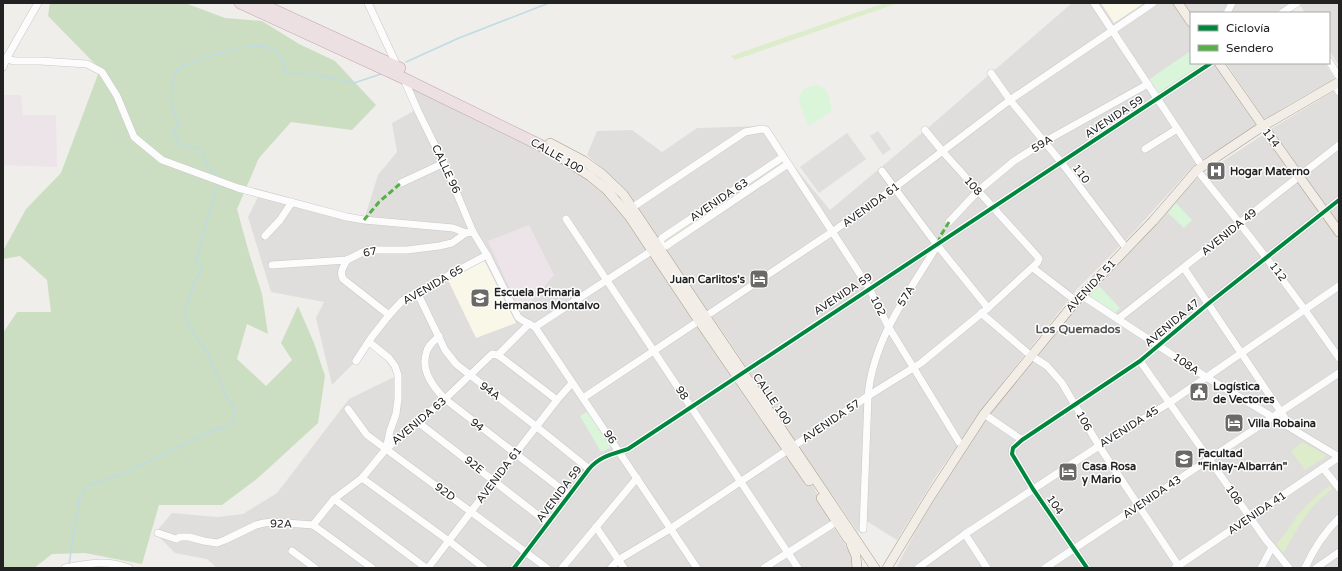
<svg xmlns="http://www.w3.org/2000/svg" width="1342" height="571" viewBox="0 0 1342 571" font-family="'Varela Round',sans-serif">
<rect width="100%" height="100%" fill="#f0eeeb"/>
<g fill="#dfdedc">
<path d="M1072,3H1175L1191,27V51L1150,79L1143,81L1156,103L1215,64L1257,126L1195,164L1131,235L1078,288L988,401L936,476L897,540L865,520L858,532L809,462L729,341L618,182L587,155L597,131L632,130L662,152L697,128L767,126L793,165L830,210L929,127Z"/>
<path d="M1184,3H1287L1293,13L1191,14Z"/>
<path d="M1299,3H1339V66L1329,50V13H1305Z"/>
<path d="M1226,63H1325L1335,79L1293,102L1265,120Z"/>
<path d="M406,85L558,155L607,190L813,486L832,525L852,555L855,568H217L207,559L175,553L155,533L172,513L217,517L243,514L277,493L349,399L398,375L395,366L369,342L356,361L332,385L316,318L324,302L271,292L248,217L260,193L364,220L378,175L397,152L392,123L417,109Z"/>
<path d="M1339,88V224L1271,129Z"/>
<path d="M1264,134L1317,206L1339,237V568H896L921,521L989,413L1089,292L1196,179Z"/>
</g>
<g fill="#ede4e9">
<path d="M3,95H21L23,115H56L57,167L3,165Z"/>
<path d="M529,225L554,275L521,313L488,241Z"/>
</g>
<g fill="#f8f7e8">
<path d="M1101,3H1144L1114,23Z"/>
<path d="M484,260L516,323L476,338L447,278Z"/>
</g>
<g fill="#ddeccb">
<path d="M884,3H898L735,60L731,56Z"/>
<path d="M783,159L786,163L665,244H661L663,239Z"/>
<path d="M1302,442L1327,456L1305,470L1291,451Z"/>
<path d="M1330,485L1332,489L1316,503L1302,521L1283,553L1276,544C1285,536 1290,525 1297,516C1307,504 1318,494 1330,485Z"/>
</g>
<path fill="#cbdec1" d="M50,3H185L225,18L262,21L299,44L335,61L376,105L352,130L291,122L259,158L237,209L249,253L262,294L268,334L247,324L237,359L266,386L292,360L281,343L298,306L314,343L325,376L318,423L258,478L222,505H159L142,564L85,553L52,554L34,568H3V333L17,312H51L47,280L20,256L3,259V251L26,209L61,173L100,69L48,16Z"/>
<g fill="#daf5da">
<path d="M1191,51V63H1203L1159,93L1150,79Z"/>
<path d="M817,85C830,88 830,100 832,111L809,126C802,110 788,88 817,85Z"/>
<path d="M1176,203L1192,220L1184,228L1168,213Z"/>
<path d="M1099,286L1120,308L1115,313L1089,296Z"/>
<path d="M588,411L610,444V448L601,452L580,416Z"/>
</g>
<g fill="#e0dfde">
<path d="M878,131L891,149L883,155L870,136Z"/>
<path d="M847,133L866,159L819,193L800,167Z"/>
<path d="M1041,146L1051,162L1026,178L1015,162Z"/>
</g>
<g fill="none" stroke-linecap="round" stroke-linejoin="round">
<g stroke="#bfdbe3" stroke-width="1.5">
<path d="M246,47C258,46 274,44 281,57C283,61 284,68 285,72L292,74L300,73L313,74L354,83L381,74"/>
<path d="M406,62L459,38L549,3"/>
<path d="M218,177L206,165L201,150L179,144L173,131L179,125L171,103L172,83L177,69L200,59L237,48"/>
<path d="M69,565L79,500L87,486L125,473L216,429L229,427L235,418V408L227,398L208,354L187,323L185,312L195,281L202,270L196,260L217,186"/>
</g>
<defs>
<g id="minor">
<path d="M368,3L398,68"/>
<path d="M1094,3L1202,166"/>
<path d="M1227,13L1232,3"/>
<path d="M1282,13L1297,3"/>
<path d="M6,59L15,61H40L87,64L102,72L117,96L134,137L162,160L238,188L347,217L364,220L453,228L466,233L473,232"/>
<path d="M1329,61L1339,77"/>
<path d="M3,67L6,59L38,3"/>
<path d="M991,73L1010,100L1061,162L1126,248"/>
<path d="M403,77L417,109L447,170L473,232L487,255L518,317L522,320L535,327"/>
<path d="M1334,84L1339,92"/>
<path d="M1145,149L1177,129"/>
<path d="M783,157L662,238L659,246H666L788,164"/>
<path d="M1197,170C1247,231 1294,293 1339,358"/>
<path d="M882,171L937,245L988,308"/>
<path d="M401,183L444,163"/>
<path d="M633,207L745,132L762,129L766,130L869,288L888,326L959,442L963,446"/>
<path d="M566,219L798,568"/>
<path d="M949,222L978,191L1014,161L1044,142L1148,84"/>
<path d="M265,236L280,220L292,202"/>
<path d="M347,260C344,266 339,271 343,279L389,315"/>
<path d="M272,265L347,260L363,252L371,250H407L439,246L452,243L466,233"/>
<path d="M1033,268L1076,301"/>
<path d="M1184,268L1291,427"/>
<path d="M417,292L445,350L456,364L537,427L589,469"/>
<path d="M1081,295L1206,377L1339,457"/>
<path d="M981,313L1030,355L1047,366L1062,383L1099,446L1180,568"/>
<path d="M1118,319L1339,145"/>
<path d="M535,327L697,568"/>
<path d="M535,327L656,248"/>
<path d="M439,336C434,341 427,346 426,354C421,371 434,388 445,399L569,495"/>
<path d="M369,342L389,358L395,366L398,375V399L396,414L390,431L386,449"/>
<path d="M498,355L529,324"/>
<path d="M356,361L371,338L389,315L402,301L417,292L487,255"/>
<path d="M1140,361L1266,540L1272,547L1289,568"/>
<path d="M583,398L832,232L894,188L1010,100L1153,3"/>
<path d="M348,409L367,435L547,568"/>
<path d="M984,414L1022,440"/>
<path d="M419,423L548,523"/>
<path d="M1323,468L1339,488"/>
<path d="M362,478L449,541L484,568"/>
<path d="M334,499L426,568"/>
<path d="M313,525L334,499L362,478L386,449L445,399L492,354L498,355L557,400"/>
<path d="M596,527L624,568"/>
<path d="M863,529L868,396C873,340 908,293 937,246"/>
<path d="M158,533L176,539L180,537H189L204,541L217,543L225,540L256,525L264,523L273,522L313,525L372,568"/>
<path d="M965,534L987,568"/>
<path d="M292,551L315,568"/>
<path d="M65,568C88,563 107,560 129,568"/>
<path d="M428,568L515,454L557,400L572,383"/>
<path d="M514,568L589,469C600,456 613,454 628,449L1211,63"/>
<path d="M562,568L637,478"/>
<path d="M611,568L618,560L670,529L868,396L921,363L988,308L1037,263L1039,259L1037,256L943,152L925,130"/>
<path d="M764,568L836,522"/>
<path d="M918,568L965,534L1099,446L1169,403L1339,286"/>
<path d="M1045,568L1339,373"/>
<path d="M1087,568L1033,489L1012,454L1013,448L1022,440L1140,361L1209,303L1339,200"/>
<path d="M1175,568L1339,457"/>
<path d="M1261,568L1272,547"/>
<path d="M1305,568C1313,550 1325,532 1339,518"/>
<path d="M1316,568L1339,552"/>
</g>
<g id="major">
<path d="M1178,3L1191,22"/>
<path d="M1219,63L1263,126L1339,232"/>
<path d="M550,143L584,161L602,174L623,194L875,568"/>
<path d="M544,147L590,176L607,190L629,216L699,321L809,481"/>
<path d="M821,498L848,539"/>
<path d="M851,544L856,556L857,568"/>
<path d="M887,568L930,497L984,414L1076,301L1153,221L1197,170L1263,126L1339,82"/>
</g>
<g id="highway">
<path d="M240,3L403,78L544,147"/>
<path d="M259,3L400,68"/>
</g>
</defs>
<use href="#minor" stroke="#c9c8c7" stroke-width="8"/>
<use href="#major" stroke="#a79c86" stroke-width="10"/>
<use href="#highway" stroke="#c5a2ac" stroke-width="12"/>
<use href="#minor" stroke="#fdfcfc" stroke-width="7"/>
<use href="#major" stroke="#f3ede7" stroke-width="9"/>
<use href="#highway" stroke="#ece0e2" stroke-width="11"/>
<g stroke="#55b145" stroke-width="3" stroke-dasharray="6 3" stroke-linecap="butt">
<path d="M364,220L379,202L401,183"/>
<path d="M938,243L941,235L949,222"/>
</g>
<defs>
<g id="cycleway">
<path d="M514,568L589,469C600,456 613,454 628,449L1211,63"/>
<path d="M1087,568L1033,489L1012,454L1013,448L1022,440L1140,361L1209,303L1339,200"/>
</g>
</defs>
<use href="#cycleway" stroke="#fff" stroke-width="6"/>
<use href="#cycleway" stroke="#00873e" stroke-width="4"/>
</g>
<defs>
<symbol id="hospital-square" viewBox="-11 -11 22 22"><rect x="-9" y="-9" width="18" height="18" rx="4" fill="#6a6968" stroke="#fff"/><path d="M-5-5h3v3.5h4V-5h3V5h-3V1.5h-4V5h-3Z" fill="#fff"/></symbol>
<symbol id="hotel-square" viewBox="-11 -11 22 22"><rect x="-9" y="-9" width="18" height="18" rx="4" fill="#6a6968" stroke="#fff"/><path d="M-6-4.5h1.5V1H6V5H4.5V3h-9V5H-6ZM-4 0a1.8 1.8 0 1 1 3.6 0ZM.5 0V-2.5h3Q6-2.5 6 0Z" fill="#fff"/></symbol>
<symbol id="school-square" viewBox="-11 -11 22 22"><rect x="-9" y="-9" width="18" height="18" rx="4" fill="#6a6968" stroke="#fff"/><path d="M0-5L7-2L0 1L-7-2ZM-4 1L0 2.5L4 1V4Q0 6-4 4Z" fill="#fff"/></symbol>
<symbol id="civic-square" viewBox="-11 -11 22 22"><rect x="-9" y="-9" width="18" height="18" rx="4" fill="#6a6968" stroke="#fff"/><path d="M-.6-6.5H3V-4.5H.6V-3L4-1V1h2V6H-6V1h2V-1L-.6-3ZM-1.2 2.5V6h2.4V2.5Z" fill="#fff"/></symbol>
<symbol id="university-square" viewBox="-11 -11 22 22"><rect x="-9" y="-9" width="18" height="18" rx="4" fill="#6a6968" stroke="#fff"/><path d="M0-5L7-2L0 1L-7-2ZM-4 1L0 2.5L4 1V4Q0 6-4 4Z" fill="#fff"/></symbol>
</defs>
<g fill-rule="evenodd">
<use href="#hospital-square" x="1205" y="160" width="22" height="22"/>
<use href="#hotel-square" x="748" y="268" width="22" height="22"/>
<use href="#school-square" x="469" y="287" width="22" height="22"/>
<use href="#civic-square" x="1188" y="381" width="22" height="22"/>
<use href="#hotel-square" x="1223" y="412" width="22" height="22"/>
<use href="#university-square" x="1173" y="448" width="22" height="22"/>
<use href="#hotel-square" x="1057" y="461" width="22" height="22"/>
</g>
<g text-anchor="middle" dominant-baseline="central" stroke-width="3" stroke-linejoin="round" paint-order="stroke">
<g font-size="11" fill="#222" stroke="#fff">
<text transform="translate(1114 117) rotate(-33)">AVENIDA 59</text>
<text transform="translate(1271 138) rotate(54)">114</text>
<text transform="translate(1042 144) rotate(-31)">59A</text>
<text transform="translate(557 156) rotate(30)">CALLE 100</text>
<text transform="translate(446 169) rotate(65)">CALLE 96</text>
<text transform="translate(1081 174) rotate(53)">110</text>
<text transform="translate(973 186) rotate(48)">108</text>
<text transform="translate(719 200) rotate(-34)">AVENIDA 63</text>
<text transform="translate(871 205) rotate(-36)">AVENIDA 61</text>
<text transform="translate(1229 232) rotate(-39)">AVENIDA 49</text>
<text transform="translate(370 252) rotate(-10)">67</text>
<text transform="translate(1278 272) rotate(53)">112</text>
<text transform="translate(433 285) rotate(-30)">AVENIDA 65</text>
<text transform="translate(1091 286) rotate(-47)">AVENIDA 51</text>
<text transform="translate(843 294) rotate(-33)">AVENIDA 59</text>
<text transform="translate(906 296) rotate(-59)">57A</text>
<text transform="translate(878 306) rotate(63)">102</text>
<text transform="translate(1172 323) rotate(-40)">AVENIDA 47</text>
<text transform="translate(1186 364) rotate(34)">108A</text>
<text transform="translate(490 391) rotate(37)">94A</text>
<text transform="translate(682 393) rotate(56)">98</text>
<text transform="translate(772 399) rotate(56)">CALLE 100</text>
<text transform="translate(419 421) rotate(-40)">AVENIDA 63</text>
<text transform="translate(831 421) rotate(-34)">AVENIDA 57</text>
<text transform="translate(1084 421) rotate(61)">106</text>
<text transform="translate(477 425) rotate(38)">94</text>
<text transform="translate(1129 427) rotate(-32)">AVENIDA 45</text>
<text transform="translate(610 437) rotate(56)">96</text>
<text transform="translate(474 465) rotate(38)">92E</text>
<text transform="translate(499 475) rotate(-53)">AVENIDA 61</text>
<text transform="translate(445 492) rotate(36)">92D</text>
<text transform="translate(559 494) rotate(-53)">AVENIDA 59</text>
<text transform="translate(1234 495) rotate(55)">108</text>
<text transform="translate(1152 497) rotate(-34)">AVENIDA 43</text>
<text transform="translate(1055 505) rotate(56)">104</text>
<text transform="translate(1257 513) rotate(-34)">AVENIDA 41</text>
<text transform="translate(281 524) rotate(1)">92A</text>
</g>
<g font-size="11" font-weight="bold" fill="#222" stroke="#fff" text-anchor="start">
<text x="1230" y="171">Hogar Materno</text>
<text x="745" y="279" text-anchor="end">Juan Carlitos's</text>
<text x="494" y="292">Escuela Primaria<tspan x="494" dy="13">Hermanos Montalvo</tspan></text>
<text x="1213" y="386">Logística<tspan x="1213" dy="13">de Vectores</tspan></text>
<text x="1248" y="423">Villa Robaina</text>
<text x="1198" y="453">Facultad<tspan x="1198" dy="13">"Finlay-Albarrán"</tspan></text>
<text x="1082" y="466">Casa Rosa<tspan x="1082" dy="13">y Mario</tspan></text>
</g>
<g font-size="12" font-weight="bold" fill="#555" stroke="#fff">
<text x="1078" y="329">Los Quemados</text>
</g>
</g>
<rect width="1342" height="571" fill="none" stroke="#222222" stroke-width="8"/>
<rect x="1190" y="12" width="140" height="52" fill="#ffffff" stroke="#a7a7a7"/>
<rect x="1198" y="25" width="20" height="6" fill="#00873e" stroke="#a7a7a7"/>
<text x="1226" y="32" font-size="12" fill="#222222">Ciclovía</text>
<rect x="1198" y="45" width="20" height="6" fill="#55b145" stroke="#a7a7a7"/>
<text x="1226" y="52" font-size="12" fill="#222222">Sendero</text>
</svg>
